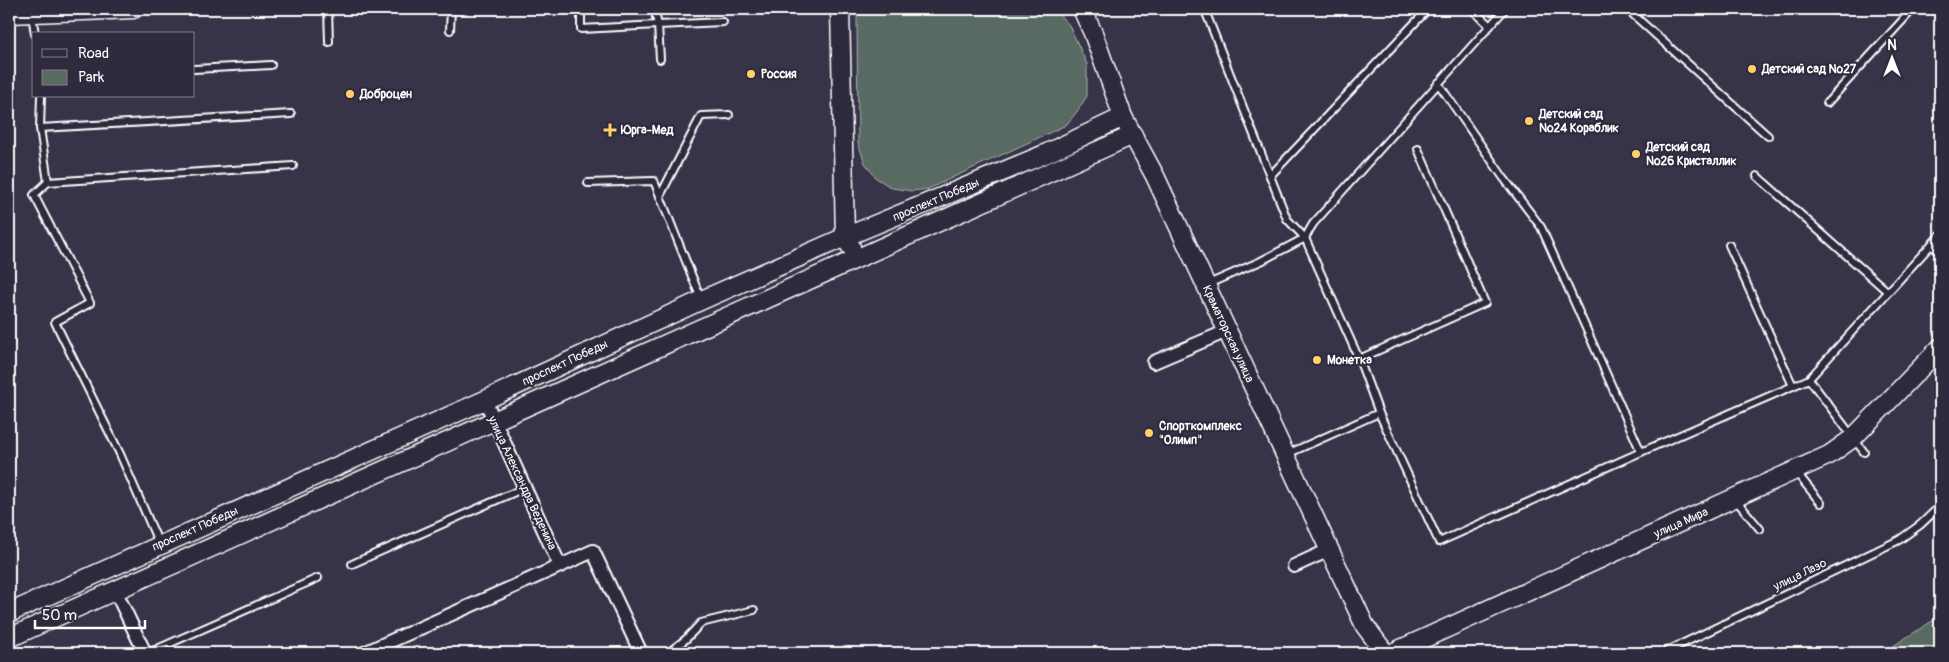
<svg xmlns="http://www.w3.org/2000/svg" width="1949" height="662" viewBox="0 0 1949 662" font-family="Pangolin,sans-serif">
<rect width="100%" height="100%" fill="#373348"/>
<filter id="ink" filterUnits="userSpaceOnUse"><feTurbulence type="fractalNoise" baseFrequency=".02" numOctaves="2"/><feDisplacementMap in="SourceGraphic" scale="10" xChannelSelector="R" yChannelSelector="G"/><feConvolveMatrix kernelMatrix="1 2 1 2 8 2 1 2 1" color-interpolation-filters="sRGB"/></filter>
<g filter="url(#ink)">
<g fill="#596a62" stroke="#acb4b0">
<path d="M860,9H1054L1069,25L1087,64V96L1076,113L1066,125L928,189L912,191L892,188L876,178L865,163L858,143L857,18Z"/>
<path d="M1940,616V653H1882Z"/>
</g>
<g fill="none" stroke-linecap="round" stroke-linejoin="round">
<defs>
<g id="lane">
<path d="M328,9L329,42"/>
<path d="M581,9V29L658,25L654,9"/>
<path d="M1210,9L1206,13L1287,219L1305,238L1359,359L1485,303L1418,149"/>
<path d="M1472,9L1490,26"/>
<path d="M1627,9L1768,136"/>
<path d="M32,15L35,34"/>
<path d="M450,30L451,9"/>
<path d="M660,59L658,25L723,22"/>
<path d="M194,69L271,65"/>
<path d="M1438,83L1503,177L1541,227L1641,452"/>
<path d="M41,96L40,128L48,182L293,166"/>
<path d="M1827,103L1913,9"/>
<path d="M40,128L291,114"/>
<path d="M1270,176L1428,9"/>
<path d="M1757,176L1888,292"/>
<path d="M48,182L34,195L90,303L55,322L120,454L159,544"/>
<path d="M588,183L654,181L701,299"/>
<path d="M660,196L701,116L729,115"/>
<path d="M1729,245L1793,386"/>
<path d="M1931,245L1940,253"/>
<path d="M1206,285L1261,261L1305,238L1313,224L1505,9"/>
<path d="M1359,359L1379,413"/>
<path d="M1809,379L1864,452"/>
<path d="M1285,455L1379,413L1439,542L1641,452L1809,379L1940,235"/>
<path d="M1796,472L1821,503"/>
<path d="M1735,499L1760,529"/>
<path d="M352,564L524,488"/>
<path d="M148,653L318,578"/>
<path d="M668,653L686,639L701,623L754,610"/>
<path d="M1663,653L1899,540L1920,525L1940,506"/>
</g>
<g id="street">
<path d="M1154,362L1227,331"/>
<path d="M485,400L560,566L593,551L641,653"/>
<path d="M1294,566L1329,550"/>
<path d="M115,590L145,653"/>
<path d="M364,653L560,566"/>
</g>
<g id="secondary">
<path d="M840,9L845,237L851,247"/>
<path d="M1082,9L1093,33L1123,117L1155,176L1365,626L1385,653"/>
<path d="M9,14L134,9"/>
<path d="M9,613L485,400L702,300L845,237L1045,154L1123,117"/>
<path d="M9,638L1133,135"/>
<path d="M1392,653L1829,455L1853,438L1940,348"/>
</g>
</defs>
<use href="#lane" stroke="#fff" stroke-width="10"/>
<use href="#street" stroke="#fff" stroke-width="16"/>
<use href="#secondary" stroke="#fff" stroke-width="21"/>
<use href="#lane" stroke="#2f2a3d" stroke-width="6"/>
<use href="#street" stroke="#2f2a3d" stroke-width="12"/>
<use href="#secondary" stroke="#2f2a3d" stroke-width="18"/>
</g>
</g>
<g fill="#ffd166" stroke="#2f2a3d" stroke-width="2">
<circle cx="1752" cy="69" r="5"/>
<circle cx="751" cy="74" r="5"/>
<circle cx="350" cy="94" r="5"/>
<circle cx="1529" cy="121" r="5"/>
<path d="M607.5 122.5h5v5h5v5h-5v5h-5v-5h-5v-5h5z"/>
<circle cx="1636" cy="154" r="5"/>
<circle cx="1317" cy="360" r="5"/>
<circle cx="1149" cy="433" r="5"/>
</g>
<g text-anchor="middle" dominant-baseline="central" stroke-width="4.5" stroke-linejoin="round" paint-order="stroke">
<g font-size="12" font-weight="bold" fill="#fff" stroke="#2f2a3d" text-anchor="start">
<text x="1762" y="69">Детский сад №27</text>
<text x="761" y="74">Россия</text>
<text x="360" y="94">Доброцен</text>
<text x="1539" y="114">Детский сад<tspan x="1539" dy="14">№24 Кораблик</tspan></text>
<text x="621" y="130">Юрга-Мед</text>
<text x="1646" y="147">Детский сад<tspan x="1646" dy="14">№26 Кристаллик</tspan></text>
<text x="1327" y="360">Монетка</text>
<text x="1159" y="426">Спорткомплекс<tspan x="1159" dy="14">"Олимп"</tspan></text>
</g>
<g font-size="12" fill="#fff" stroke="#2f2a3d">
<text transform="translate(936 200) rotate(-23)">проспект Победы</text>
<text transform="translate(1228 334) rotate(65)">Краматорская улица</text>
<text transform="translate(565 363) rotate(-25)">проспект Победы</text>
<text transform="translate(522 483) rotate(65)">улица Александра Веденина</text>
<text transform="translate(1681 523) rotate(-24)">улица Мира</text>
<text transform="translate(195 529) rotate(-24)">проспект Победы</text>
<text transform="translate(1800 575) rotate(-26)">улица Лазо</text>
</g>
</g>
<rect width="1949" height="662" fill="none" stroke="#2f2a3d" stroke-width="30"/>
<rect x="15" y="15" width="1919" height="632" fill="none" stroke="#fff" stroke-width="2" filter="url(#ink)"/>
<rect x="32" y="32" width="162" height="65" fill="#2f2a3d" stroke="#827f8b"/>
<rect x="42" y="49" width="25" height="8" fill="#2f2a3d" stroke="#827f8b"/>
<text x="78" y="58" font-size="15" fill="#ffffff">Road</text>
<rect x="42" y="70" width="25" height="15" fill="#596a62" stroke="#827f8b"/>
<text x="78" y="82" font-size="15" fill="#ffffff">Park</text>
<g transform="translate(1892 58)" stroke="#2f2a3d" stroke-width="4" paint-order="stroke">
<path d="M0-4L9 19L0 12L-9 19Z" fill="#ffffff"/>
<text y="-8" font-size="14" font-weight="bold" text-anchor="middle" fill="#ffffff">N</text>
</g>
<path d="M35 620v8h110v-8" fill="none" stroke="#ffffff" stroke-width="2.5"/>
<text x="42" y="620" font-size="15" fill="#ffffff" stroke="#2f2a3d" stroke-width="4" paint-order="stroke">50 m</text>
</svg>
